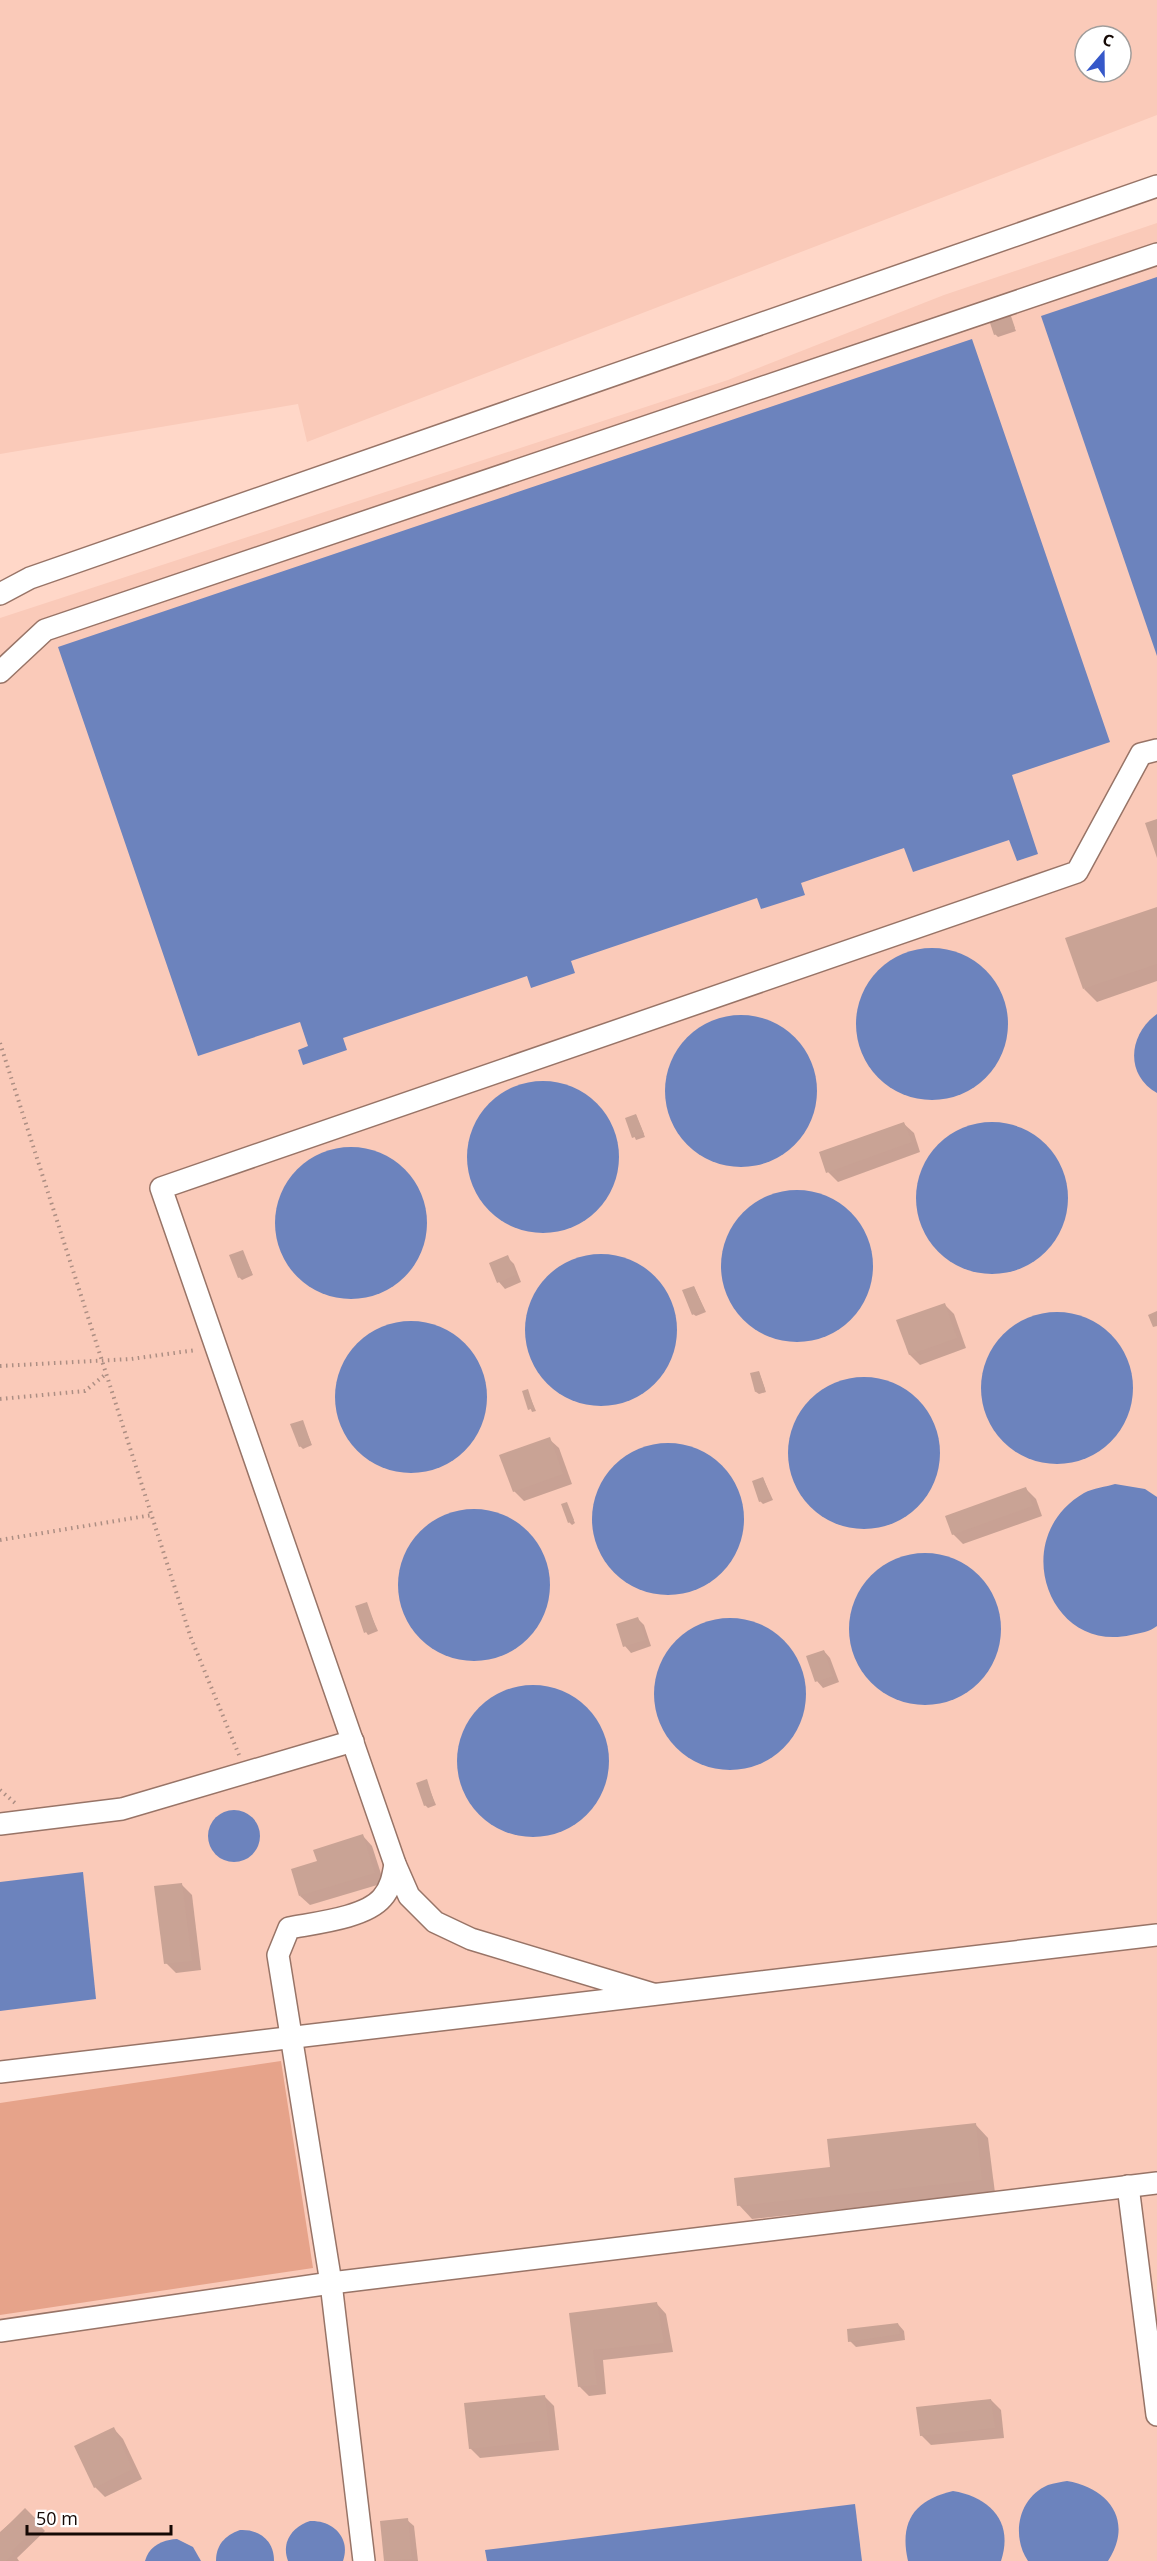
<svg xmlns="http://www.w3.org/2000/svg" width="1157" height="2561" viewBox="0 0 1157 2561" font-family="'Open Sans',sans-serif">
<rect width="100%" height="100%" fill="#ffd7c8"/>
<g fill="#facab9" fill-rule="evenodd">
<path d="M0,0H1157V115L307,442L298,404L0,454ZM1085,36H1121V72H1085Z"/>
<path d="M1157,223V2561H0V618L728,380L944,295Z"/>
</g>
<path fill="#e6a38a" d="M281,2061L313,2268L0,2315V2103Z"/>
<g fill="#6c83bd">
<path d="M1157,277V656L1041,316Z"/>
<path d="M972,339L1110,742L1012,775L1038,854L1017,861L1009,840L913,872L904,848L801,883L805,895L761,909L757,898L571,961L575,973L531,988L527,976L343,1038L347,1050L303,1065L298,1050L308,1046L300,1022L198,1056L58,647Z"/>
<circle cx="932" cy="1024" r="76"/>
<path d="M1157,1014V1093C1124,1074 1129,1034 1157,1014Z"/>
<circle cx="741" cy="1091" r="76"/>
<circle cx="543" cy="1157" r="76"/>
<circle cx="992" cy="1198" r="76"/>
<circle cx="351" cy="1223" r="76"/>
<circle cx="797" cy="1266" r="76"/>
<circle cx="601" cy="1330" r="76"/>
<circle cx="1057" cy="1388" r="76"/>
<circle cx="411" cy="1397" r="76"/>
<circle cx="864" cy="1453" r="76"/>
<circle cx="668" cy="1519" r="76"/>
<path d="M1115,1484L1145,1489L1157,1497V1626C1149,1632 1141,1633 1131,1635C1049,1654 1007,1538 1084,1493C1093,1488 1106,1487 1115,1484Z"/>
<circle cx="474" cy="1585" r="76"/>
<circle cx="925" cy="1629" r="76"/>
<circle cx="730" cy="1694" r="76"/>
<circle cx="533" cy="1761" r="76"/>
<circle cx="234" cy="1836" r="26"/>
<path d="M83,1872L96,1999L0,2011V1882Z"/>
<path d="M1067,2481C1109,2488 1134,2521 1108,2561H1028C1011,2536 1018,2498 1048,2485C1054,2483 1061,2482 1067,2481Z"/>
<path d="M953,2491C990,2497 1014,2522 1001,2561H908C899,2522 914,2500 953,2491Z"/>
<path d="M855,2504L862,2561H487L485,2550Z"/>
<path d="M310,2521C333,2520 351,2538 343,2561H288C281,2542 292,2527 310,2521Z"/>
<path d="M240,2530C259,2529 274,2540 274,2561H216C216,2545 225,2535 240,2530Z"/>
<path d="M177,2539L193,2547L201,2561H145C149,2546 162,2540 177,2539Z"/>
</g>
<g fill="#0003">
<path d="M1009,315L1016,331L998,337L995,334Z"/>
<path d="M1157,909V981L1097,1002L1084,989Z"/>
<path d="M636,1115L645,1137L636,1140L627,1119Z"/>
<path d="M904,1124L914,1133L920,1152L838,1182L828,1172Z"/>
<path d="M242,1251L253,1275L242,1280L239,1277Z"/>
<path d="M507,1257L514,1264L521,1282L505,1289L499,1282L491,1264Z"/>
<path d="M694,1287L706,1312L696,1316L693,1314Z"/>
<path d="M944,1304L954,1314L966,1348L920,1365L910,1355L898,1321Z"/>
<path d="M759,1372L766,1392L759,1394L756,1392Z"/>
<path d="M527,1390L536,1411L532,1412L524,1392Z"/>
<path d="M302,1422L312,1445L303,1449L300,1446Z"/>
<path d="M549,1439L559,1448L572,1484L524,1501L514,1491Z"/>
<path d="M763,1478L773,1500L763,1504L760,1501Z"/>
<path d="M1026,1489L1036,1499L1042,1516L963,1544L953,1534Z"/>
<path d="M566,1504L575,1523L572,1525L569,1522Z"/>
<path d="M366,1604L378,1631L368,1635L366,1632Z"/>
<path d="M638,1619L644,1625L651,1646L631,1653L625,1646Z"/>
<path d="M824,1651L830,1658L839,1682L823,1688L817,1681Z"/>
<path d="M426,1781L436,1805L428,1808L425,1805Z"/>
<path d="M363,1836L372,1846L384,1883L310,1905L300,1896L319,1862Z"/>
<path d="M182,1885L192,1895L201,1970L176,1973L166,1963Z"/>
<path d="M975,2124L988,2138L995,2193L752,2219L739,2205L832,2169Z"/>
<path d="M657,2304L666,2314L673,2352L603,2360L606,2394L589,2396L580,2387L571,2315Z"/>
<path d="M898,2324L904,2331L905,2340L856,2347L850,2341Z"/>
<path d="M544,2396L554,2406L559,2450L480,2458L470,2448Z"/>
<path d="M991,2400L1001,2410L1004,2438L931,2445L921,2435Z"/>
<path d="M114,2429L123,2439L142,2479L105,2497L95,2487Z"/>
<path d="M25,2510L45,2531L17,2558L19,2561H0V2532Z"/>
<path d="M407,2520L414,2526L418,2561H386L382,2522Z"/>
</g>
<g fill="#c9a395">
<path d="M1010,313L1015,328L994,335L989,320Z"/>
<path d="M1157,819V858L1145,823Z"/>
<path d="M1157,907V964L1083,989L1065,938Z"/>
<path d="M636,1114L644,1134L632,1138L625,1118Z"/>
<path d="M904,1122L912,1142L826,1173L819,1152Z"/>
<path d="M243,1250L252,1273L238,1278L229,1255Z"/>
<path d="M508,1255L516,1275L497,1283L489,1263Z"/>
<path d="M694,1286L704,1309L692,1315L682,1290Z"/>
<path d="M945,1303L957,1338L909,1355L896,1320Z"/>
<path d="M1157,1311V1326L1153,1327L1148,1315Z"/>
<path d="M759,1371L765,1389L755,1392L750,1373Z"/>
<path d="M528,1389L534,1408L528,1410L522,1391Z"/>
<path d="M303,1420L311,1443L299,1447L290,1424Z"/>
<path d="M550,1437L563,1474L513,1492L499,1455Z"/>
<path d="M763,1477L771,1498L759,1502L752,1481Z"/>
<path d="M1026,1487L1033,1506L952,1535L945,1516Z"/>
<path d="M567,1502L574,1520L568,1523L561,1504Z"/>
<path d="M367,1602L376,1628L364,1633L355,1606Z"/>
<path d="M638,1617L646,1640L623,1647L616,1624Z"/>
<path d="M824,1650L833,1676L815,1682L806,1656Z"/>
<path d="M427,1779L434,1802L424,1806L416,1783Z"/>
<path d="M363,1834L375,1873L299,1896L291,1869L317,1861L313,1850Z"/>
<path d="M182,1883L192,1961L164,1964L154,1886Z"/>
<path d="M976,2123L982,2180L737,2206L734,2178L830,2167L827,2139Z"/>
<path d="M657,2302L664,2343L593,2350L597,2385L578,2387L569,2313Z"/>
<path d="M898,2323L900,2334L848,2342L847,2329Z"/>
<path d="M545,2395L550,2440L469,2449L464,2403Z"/>
<path d="M991,2399L995,2428L920,2436L916,2407Z"/>
<path d="M114,2427L133,2469L94,2488L74,2446Z"/>
<path d="M25,2508L40,2523L12,2551L14,2554L6,2561H0V2533Z"/>
<path d="M408,2518L412,2559L384,2561L380,2521Z"/>
</g>
<g fill="none" stroke-linecap="round" stroke-linejoin="round">
<defs>
<g id="minor">
<path d="M0,594L30,578L1157,186"/>
<path d="M0,672L45,630L1157,254"/>
<path d="M0,1824L122,1809L353,1741"/>
<path d="M653,1994L471,1939L435,1922L409,1896L395,1864L161,1188L1077,872L1141,754L1157,750"/>
<path d="M0,2072L1157,1935"/>
<path d="M1128,2186L1157,2415"/>
<path d="M0,2331L331,2283L1157,2183"/>
<path d="M364,2561L331,2283L278,1955L289,1928C314,1923 365,1918 382,1898C391,1888 393,1876 395,1864"/>
</g>
</defs>
<use href="#minor" stroke="#987467" stroke-width="24"/>
<g stroke="#ac8e83" stroke-width="4" stroke-dasharray="1.5 4.5" stroke-linecap="butt">
<path d="M0,1043L191,1638L239,1755"/>
<path d="M0,1366L131,1359L196,1350"/>
<path d="M0,1399L85,1391L106,1374"/>
<path d="M0,1540L152,1515"/>
<path d="M0,1790L15,1803"/>
</g>
<use href="#minor" stroke="#fff" stroke-width="21"/>
</g>
<g transform="translate(1103 54) rotate(20)"><circle r="28" fill="#ffffff" stroke="#a19d9b" stroke-width="1.5"/>
<path d="M0-4.5L10 22L0 15L-10 22Z" fill="#3658c9"/>
<text y="-9" font-size="16" font-weight="bold" text-anchor="middle" fill="#150905">С</text>
</g>
<path d="M27 2525v9h144v-9" fill="none" stroke="#150905" stroke-width="3"/>
<text x="36" y="2525" font-size="18" fill="#150905" stroke="#ffffff" stroke-width="4.5" paint-order="stroke">50 m</text>
</svg>
